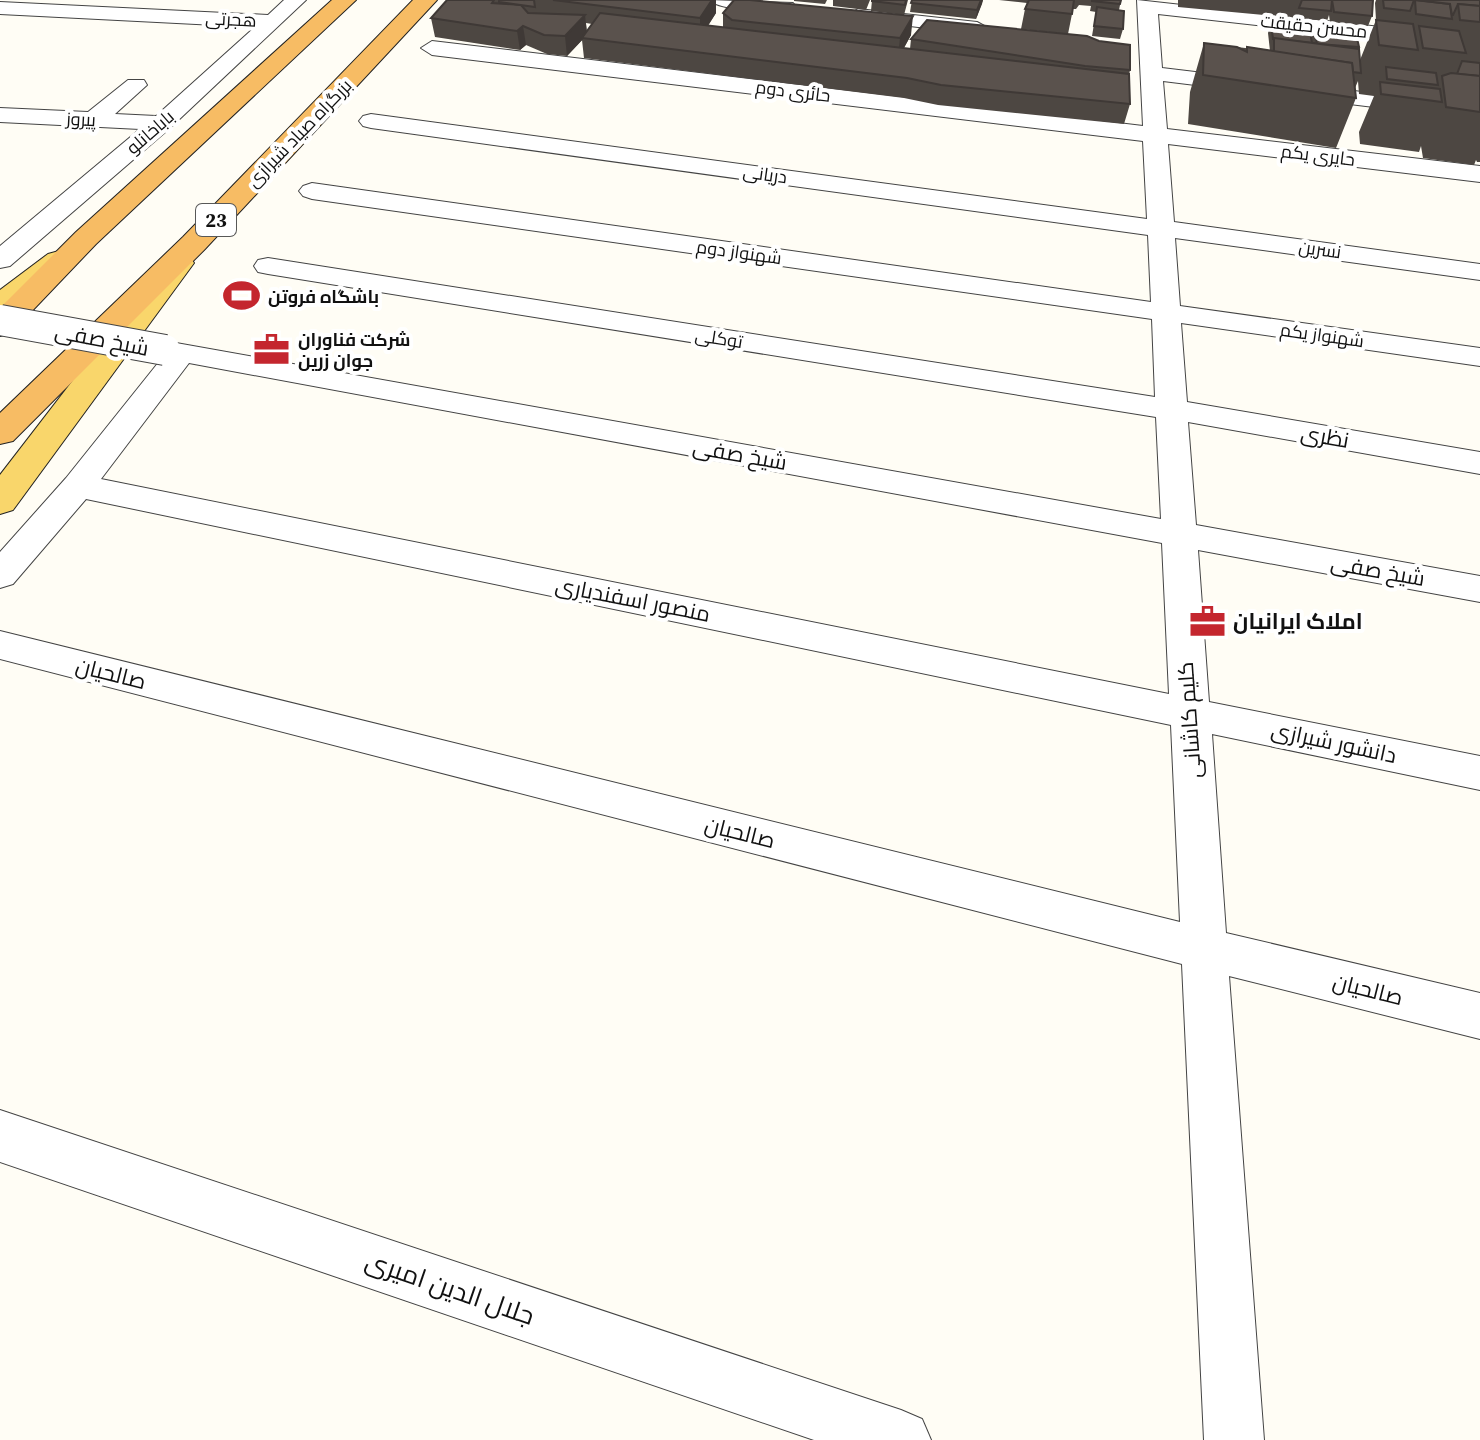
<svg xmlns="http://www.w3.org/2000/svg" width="1480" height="1440" viewBox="0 0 1480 1440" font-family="'Source Serif 4',Cairo,serif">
<rect width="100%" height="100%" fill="#fffdf5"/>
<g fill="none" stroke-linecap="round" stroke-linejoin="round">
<defs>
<g id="minor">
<path d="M284,0H306L170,128L10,266L0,268V246L140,129L0,122V108L88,112L128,80H144L147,85L115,114L156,116L255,27L0,14V2L268,15Z"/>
<path d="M709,0L793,3L796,7C787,17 718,10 709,0Z"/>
<path d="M1137,0L1480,38V50L1158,14L1162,68L1480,106V120L1163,81L1167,129L1480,166V182L1168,144L1174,222L1480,264V280L1175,238L1180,306L1480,348V366L1181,323L1187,402L1480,452V474L1188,422L1196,525L1480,576V602L1198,550L1209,702L1480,756V790L1212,734L1226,933L1480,993V1039L1229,976L1264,1440H1204L1182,964L0,659V631L1180,922L1171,725L86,499L13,584L0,588V552L66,478L162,358L154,356L150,350L154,344L165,341L1161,519L1156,417L268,274L258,272L254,266L258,260L268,258L1155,397L1152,319L312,199L303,196L299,191L303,186L312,183L1151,302L1148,235L371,128L363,126L359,121L363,116L371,114L1147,219L1143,141L432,55L421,48L432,41L1143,126ZM189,363L1162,543L1169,694L101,479Z"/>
<path d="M858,9L977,22L988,28L977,34L851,19L848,15Z"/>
<path d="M0,1110L901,1410L922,1419L931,1440H814L0,1162Z"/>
</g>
<g id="primary">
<path d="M59,251L70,254L74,260L70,266L11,312L0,314V290L48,254Z"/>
<path d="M179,254L190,257L194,263L13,510L0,514V475L168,257Z"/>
</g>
<g id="trunk">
<path d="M332,0H356L96,244L11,333L0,336V308L76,232Z"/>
<path d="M413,0H437L205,249L13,441L0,444V413L183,237Z"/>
</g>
</defs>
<use href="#minor" stroke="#444" stroke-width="2"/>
<use href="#primary" stroke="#222" stroke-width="2"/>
<use href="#trunk" stroke="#222" stroke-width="2"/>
<use href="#minor" fill="#fff" fill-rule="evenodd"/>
<use href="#primary" fill="#f9d66b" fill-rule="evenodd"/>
<use href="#trunk" fill="#f7bc64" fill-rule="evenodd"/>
<defs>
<path id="minor-bridge" d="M0,320L165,350"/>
</defs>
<use href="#minor-bridge" stroke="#444" stroke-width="32" stroke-linecap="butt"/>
<use href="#minor-bridge" stroke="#fff" stroke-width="30"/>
</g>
<g fill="#4d4742" fill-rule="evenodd">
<path d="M447,0H716V13L708,26L723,28V13L911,35L904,48L910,49L911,39L1130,70L1129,75L1130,104L1124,124L938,105L904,98L584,58L582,40L567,56L547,54L526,45L520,50L435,37L431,18ZM586,23L592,24L587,32Z"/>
<path d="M794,0H827L825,4L794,1Z"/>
<path d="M833,0H870L866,10L833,6Z"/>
<path d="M872,0H908L904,15L871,11Z"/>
<path d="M912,0H983L976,19L910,12Z"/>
<path d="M999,0H1121L1119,10L1123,29L1120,39L1092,36L1096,12L1090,11L1091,6L1079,5L1076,9H1073L1068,34L1021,29L1025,9L1027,3Z"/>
<path d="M1178,0H1373L1372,16L1368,26L1330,22L1329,15L1327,21L1178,7Z"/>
<path d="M1376,0H1480V162H1477L1476,160L1474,165L1423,158L1421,146L1419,152L1360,144L1359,132L1374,96L1359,94L1358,81L1355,88L1356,98L1336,148L1188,124L1190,92L1204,43L1270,51L1268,33L1271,23L1311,36L1314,27L1359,47L1360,60L1376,20L1375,3Z"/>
</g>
<g fill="#3f3936">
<path d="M712,0H716V13L700,37V18Z"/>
<path d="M981,0H983L982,4L976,19L977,10Z"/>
<path d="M585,15L587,35L567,56L565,36Z"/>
<path d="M913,16L911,35L898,58L900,38Z"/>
<path d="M523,26L526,45L520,50L517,31Z"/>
</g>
<g fill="#5a524d" stroke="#3f3936" stroke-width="2">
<path d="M447,0H494L492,3L521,5L528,13L585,15L565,36L544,35L523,26L517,31L431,18Z"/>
<path d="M499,0H534L535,7L499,2Z"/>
<path d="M553,0H712L700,18Z"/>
<path d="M734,0H750L913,16L900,38L732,20L723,13Z"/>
<path d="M872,0H906L905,5L872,1Z"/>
<path d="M912,0H981L977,10L911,3Z"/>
<path d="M1029,0H1074L1072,14L1025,9Z"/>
<path d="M1092,0H1121L1120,4L1092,1Z"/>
<path d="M1302,0H1332L1331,11L1299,8Z"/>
<path d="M1332,0H1373L1372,16L1334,12Z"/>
<path d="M1383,0H1414L1410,11L1384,8Z"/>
<path d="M1415,0L1450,4L1452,19L1416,14Z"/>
<path d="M1416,0H1480V6L1458,4L1453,15H1452L1450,4Z"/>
<path d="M1458,4L1480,6V22L1460,20Z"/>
<path d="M1097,7L1124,11L1123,29L1094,26Z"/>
<path d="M600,13L1129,74L1130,104L941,85L907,78L582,38Z"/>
<path d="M927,20L1087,36L1099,41L1130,45V70L1085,66L911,39Z"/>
<path d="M1376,20L1413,24L1418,50L1379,45Z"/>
<path d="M1271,23L1309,27L1312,43L1273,39Z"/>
<path d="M1419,26L1459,31L1466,53L1423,48Z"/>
<path d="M1314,27L1356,33L1359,47L1317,44Z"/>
<path d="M1274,38L1359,49L1361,73L1353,72L1352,63L1274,52Z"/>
<path d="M1204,43L1237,47L1247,52V47L1352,63L1356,98L1203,75Z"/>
<path d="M1462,61L1480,63V76L1457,74Z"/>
<path d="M1386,67L1436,73L1438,85L1387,79Z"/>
<path d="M1451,73L1480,76V112L1446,107L1442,76Z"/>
<path d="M1380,82L1440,89L1442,102L1381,94Z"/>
</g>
<defs>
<symbol id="stadium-bare" viewBox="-9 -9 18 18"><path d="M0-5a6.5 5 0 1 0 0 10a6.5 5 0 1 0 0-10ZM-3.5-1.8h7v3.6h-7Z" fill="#c4262e" stroke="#fff" stroke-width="2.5" paint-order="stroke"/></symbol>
<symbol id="office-bare" viewBox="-9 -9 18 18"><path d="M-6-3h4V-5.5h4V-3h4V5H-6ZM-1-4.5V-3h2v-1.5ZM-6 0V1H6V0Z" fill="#c4262e" stroke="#fff" stroke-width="2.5" paint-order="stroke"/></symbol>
</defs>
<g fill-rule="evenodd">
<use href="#stadium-bare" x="216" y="270" width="51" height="51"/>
<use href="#office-bare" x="246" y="324" width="51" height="51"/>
<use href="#office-bare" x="1182" y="596" width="51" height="51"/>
</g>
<g text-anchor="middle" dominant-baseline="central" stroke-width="8" stroke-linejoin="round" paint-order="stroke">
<g font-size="18" fill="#111" stroke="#fff">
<text transform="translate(231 19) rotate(3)">هجرتی</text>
<text transform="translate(1314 26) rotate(6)">محسن حقیقت</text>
<text transform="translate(793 91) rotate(7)">حائری دوم</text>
<text transform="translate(81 119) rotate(3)">پیروز</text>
<text transform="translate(150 132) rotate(-41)">باباخانلو</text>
<text transform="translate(299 133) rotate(-46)">بزرگراه صیاد شیرازی</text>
<text transform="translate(1318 155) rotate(7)">حایری یکم</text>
<text transform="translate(765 174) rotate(8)">دریانی</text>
<text transform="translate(1320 249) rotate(8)">نسرین</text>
<text transform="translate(739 252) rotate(8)">شهنواز دوم</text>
<text transform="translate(1322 335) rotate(8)">شهنواز یکم</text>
<text transform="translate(719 338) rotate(9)">توکلی</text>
</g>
<g font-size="18" font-weight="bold" fill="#111" stroke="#fff" text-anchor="start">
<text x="268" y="296">باشگاه فروتن</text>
<text x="298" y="339">شرکت فناوران<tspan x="298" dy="21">جوان زرین</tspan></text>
</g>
<rect fill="#fff" stroke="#585858" stroke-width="2" x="196" y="204" width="40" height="32" rx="6"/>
<g font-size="20" font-weight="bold" fill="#111">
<text x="216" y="220">23</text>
</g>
<g font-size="22" fill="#111" stroke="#fff">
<text transform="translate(102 339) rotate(11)">شیخ صفی</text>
<text transform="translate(1325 436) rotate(10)">نظری</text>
<text transform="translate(740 454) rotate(10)">شیخ صفی</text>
<text transform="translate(1378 570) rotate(10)">شیخ صفی</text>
<text transform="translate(633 599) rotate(11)">منصور اسفندیاری</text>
<text transform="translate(111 673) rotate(14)">صالحیان</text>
<text transform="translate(1189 720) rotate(-94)">کلیم کاشانی</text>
<text transform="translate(1334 742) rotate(12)">دانشور شیرازی</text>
<text transform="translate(740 832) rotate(14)">صالحیان</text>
<text transform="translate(1368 989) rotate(14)">صالحیان</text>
</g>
<g font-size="22" font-weight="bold" fill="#111" stroke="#fff" text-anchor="start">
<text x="1233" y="621">املاک ایرانیان</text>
</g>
<g font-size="26" fill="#111" stroke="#fff">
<text transform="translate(450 1288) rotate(19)">جلال الدین امیری</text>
</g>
</g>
</svg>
